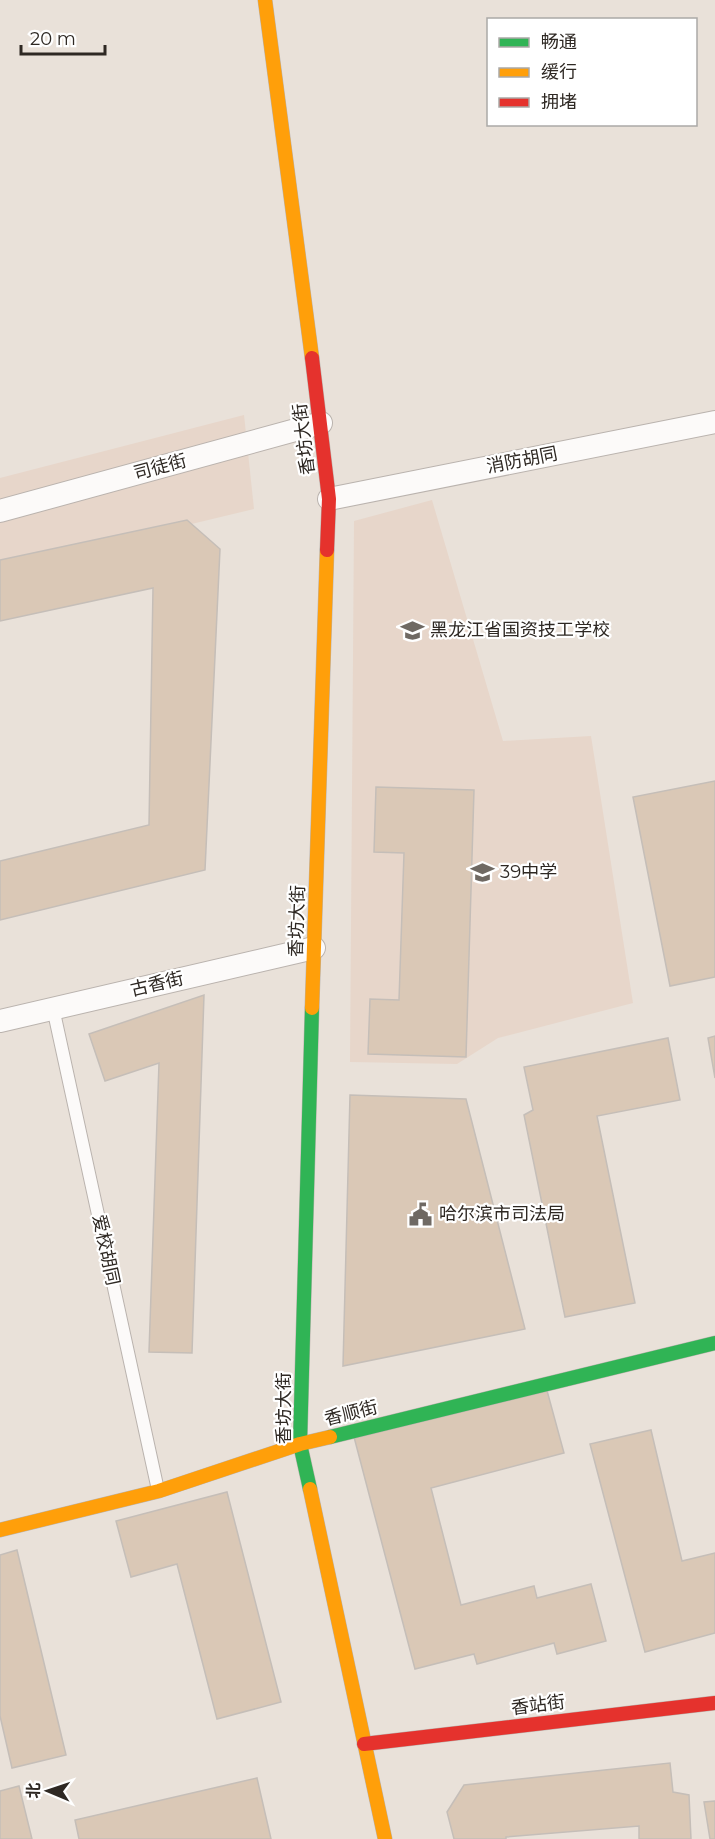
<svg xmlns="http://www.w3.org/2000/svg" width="715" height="1839" viewBox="0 0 715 1839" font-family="Montserrat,'Noto Sans SC',sans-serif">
<rect width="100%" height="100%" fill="#e9e1d9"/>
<g fill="#e7d6ca">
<path d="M244,415L254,509L0,570V478Z"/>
<path d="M432,500L503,741L591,736L633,1003L498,1038L457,1064L350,1062L354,521Z"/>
</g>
<g fill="#dac8b6" stroke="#c5beb8" stroke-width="1.5">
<path d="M187,520L220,549L205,870L0,920V861L149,825L153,588L0,621V560Z"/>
<path d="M715,781V977L670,986L633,797Z"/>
<path d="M376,787L474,790L466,1057L368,1054L370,999L399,1000L404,853L374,852Z"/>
<path d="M204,995L192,1353L149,1352L159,1063L105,1081L89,1034Z"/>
<path d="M715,1036V1078L708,1038Z"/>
<path d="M668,1038L680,1100L597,1116L635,1303L565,1317L524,1115L533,1110L524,1067Z"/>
<path d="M350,1095L466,1099L525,1329L343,1366Z"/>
<path d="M546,1387L564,1453L431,1488L461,1605L534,1586L537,1598L591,1584L606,1641L557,1654L554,1643L477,1664L474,1654L415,1669L354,1437Z"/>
<path d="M651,1430L682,1561L715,1553V1633L645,1652L590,1444Z"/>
<path d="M227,1492L281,1702L217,1719L177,1564L131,1577L116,1521Z"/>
<path d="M17,1550L66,1755L12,1768L0,1716V1555Z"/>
<path d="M670,1763L673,1792L689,1795L691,1839H639V1826L506,1837V1839H454L447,1812L464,1785Z"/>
<path d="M257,1778L271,1839H79L75,1820Z"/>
<path d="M19,1786L32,1839H0V1791Z"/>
<path d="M715,1801V1839H710L704,1802Z"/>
</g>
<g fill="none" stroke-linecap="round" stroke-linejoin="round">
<defs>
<path id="lane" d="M53,1008L158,1490"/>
<g id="street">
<path d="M329,499L715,422"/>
<path d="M0,511L321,423"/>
<path d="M0,1021L314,948"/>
</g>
<g id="fast">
<path d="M330,1437L715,1343"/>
<path d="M310,1489L300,1444L312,1008"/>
</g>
<g id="slow">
<path d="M265,0L312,358"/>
<path d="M312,1008L327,550"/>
<path d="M310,1489L385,1839"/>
<path d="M0,1530L159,1491L300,1444L330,1437"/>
</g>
<g id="jam">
<path d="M312,358L329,499L327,550"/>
<path d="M364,1744L715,1703"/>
</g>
</defs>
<use href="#lane" stroke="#bab3ae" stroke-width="14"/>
<use href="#street" stroke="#bab3ae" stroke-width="24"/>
<use href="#fast" stroke="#bab3ae" stroke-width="15"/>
<use href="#slow" stroke="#bab3ae" stroke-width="15"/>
<use href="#jam" stroke="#bab3ae" stroke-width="15"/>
<use href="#lane" stroke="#fcfaf9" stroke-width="12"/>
<use href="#street" stroke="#fcfaf9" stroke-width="22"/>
<use href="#fast" stroke="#30b455" stroke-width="14"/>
<use href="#slow" stroke="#ff9f0a" stroke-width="14"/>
<use href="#jam" stroke="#e5322d" stroke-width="14"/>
</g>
<defs>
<symbol id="university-bare" viewBox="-9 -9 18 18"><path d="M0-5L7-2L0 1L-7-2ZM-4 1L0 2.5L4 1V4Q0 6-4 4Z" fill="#6f6963" stroke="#fff" stroke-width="2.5" paint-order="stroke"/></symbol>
<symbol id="school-bare" viewBox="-9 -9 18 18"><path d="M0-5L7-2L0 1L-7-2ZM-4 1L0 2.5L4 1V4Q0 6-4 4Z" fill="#6f6963" stroke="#fff" stroke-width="2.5" paint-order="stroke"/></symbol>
<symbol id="civic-bare" viewBox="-9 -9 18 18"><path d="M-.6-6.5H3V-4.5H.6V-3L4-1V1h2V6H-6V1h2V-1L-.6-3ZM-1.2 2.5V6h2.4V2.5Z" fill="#6f6963" stroke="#fff" stroke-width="2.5" paint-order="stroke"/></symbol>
</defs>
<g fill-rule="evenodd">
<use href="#university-bare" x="396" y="614" width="33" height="33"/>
<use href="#school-bare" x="466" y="856" width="33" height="33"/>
<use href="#civic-bare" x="404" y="1198" width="33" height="33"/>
</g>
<g text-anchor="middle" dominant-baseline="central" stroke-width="4.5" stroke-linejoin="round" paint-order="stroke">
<g font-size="18" fill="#2e2823" stroke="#fff">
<text transform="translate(304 439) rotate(-97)">香坊大街</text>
<text transform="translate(522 460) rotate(-11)">消防胡同</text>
<text transform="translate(160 467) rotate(-15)">司徒街</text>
<text transform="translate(297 921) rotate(-88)">香坊大街</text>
<text transform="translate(157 984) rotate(-13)">古香街</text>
<text transform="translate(106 1250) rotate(78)">爱校胡同</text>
<text transform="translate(284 1408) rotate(-90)">香坊大街</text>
<text transform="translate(351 1413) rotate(-14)">香顺街</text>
<text transform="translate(538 1705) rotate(-7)">香站街</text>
</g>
<g font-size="18" fill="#2e2823" stroke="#fff" text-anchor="start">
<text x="430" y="630">黑龙江省国资技工学校</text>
<text x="500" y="872">39中学</text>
<text x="439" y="1214">哈尔滨市司法局</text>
</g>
</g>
<rect x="487" y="18" width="210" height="108" fill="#ffffff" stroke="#aba9a7" stroke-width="1.5"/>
<rect x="499" y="38" width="30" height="9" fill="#30b455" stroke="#aba9a7" stroke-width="1.5"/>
<text x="541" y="48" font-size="18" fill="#2e2823">畅通</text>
<rect x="499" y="68" width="30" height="9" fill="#ff9f0a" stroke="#aba9a7" stroke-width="1.5"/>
<text x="541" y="78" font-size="18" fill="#2e2823">缓行</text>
<rect x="499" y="98" width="30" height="9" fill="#e5322d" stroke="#aba9a7" stroke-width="1.5"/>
<text x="541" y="108" font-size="18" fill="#2e2823">拥堵</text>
<g transform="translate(48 1791) rotate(272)" stroke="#ffffff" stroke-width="4.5" paint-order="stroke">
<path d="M0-4.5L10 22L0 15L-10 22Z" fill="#2e2823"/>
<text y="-9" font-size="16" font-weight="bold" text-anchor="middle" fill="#2e2823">北</text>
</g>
<path d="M21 45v9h84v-9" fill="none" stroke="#2e2823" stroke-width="3"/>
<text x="30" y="45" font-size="18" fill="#2e2823" stroke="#ffffff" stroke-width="4.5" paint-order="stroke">20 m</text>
</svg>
